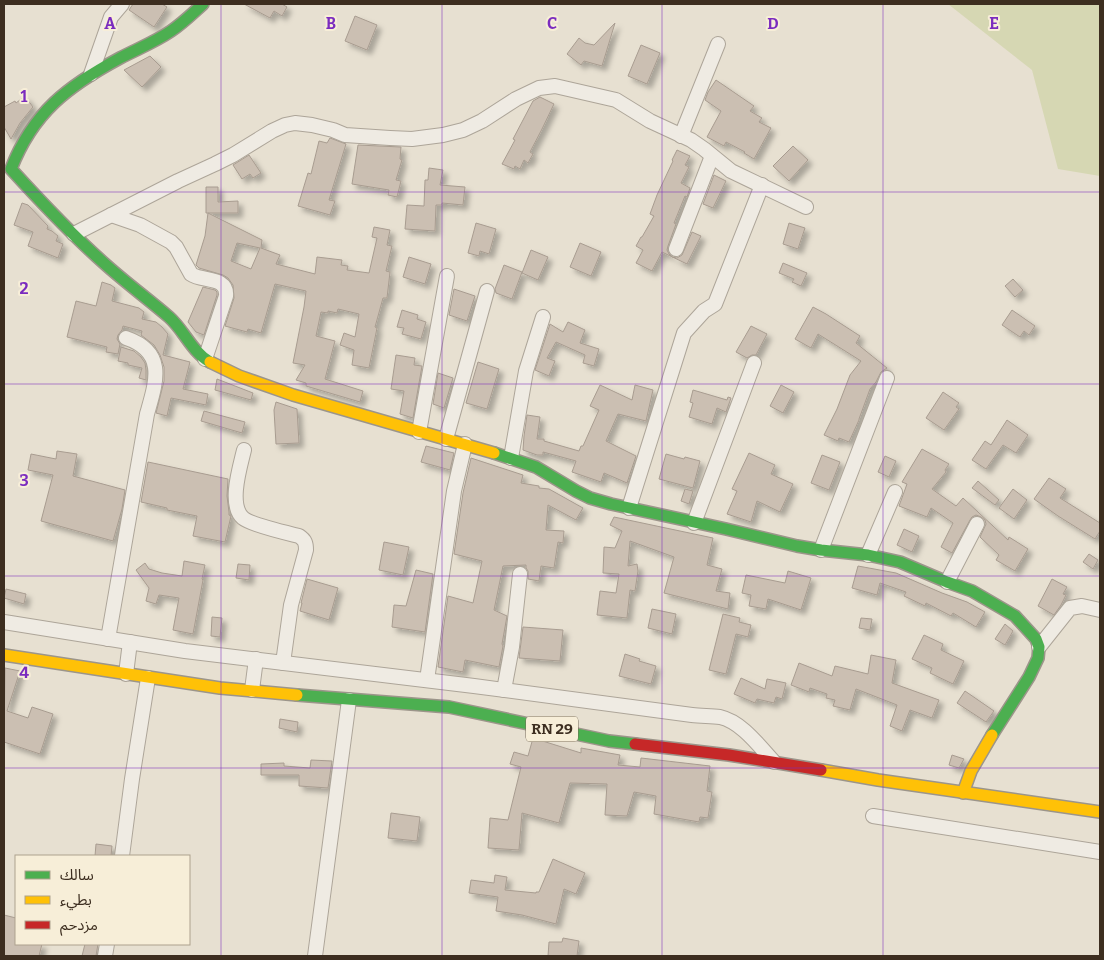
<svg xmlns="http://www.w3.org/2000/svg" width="1104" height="960" viewBox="0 0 1104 960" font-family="Bitter,'Noto Sans Arabic',serif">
<defs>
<filter id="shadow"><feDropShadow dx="4.5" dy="4.5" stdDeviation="2.5" flood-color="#0004"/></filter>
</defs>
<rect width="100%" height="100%" fill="#e7e0d1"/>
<path fill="#d6d7b3" d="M948,4H1100V176L1058,169L1032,70Z"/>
<g fill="#cbbfb2" stroke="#a89c90" fill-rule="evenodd" filter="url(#shadow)">
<path d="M133,4H162L167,7L154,27L129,10Z"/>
<path d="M244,4H282L287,7L282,16L274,11L270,18Z"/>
<path d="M355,16L377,25L367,50L345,41Z"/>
<path d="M615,23L602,66L584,61L581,65L567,54L579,38L585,43L594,45Z"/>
<path d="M641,45L660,53L647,84L628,76Z"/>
<path d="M150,56L161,67L142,87L124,70Z"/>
<path d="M716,80L754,106L750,111L762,118L759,122L771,128L754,159L744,153L745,152L726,142L724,146L707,137L721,111L705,100L708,92Z"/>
<path d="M25,96L33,107L20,123L11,139L4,127V107L15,101L16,103Z"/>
<path d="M540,97L554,104L542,129L530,152L533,154L528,163L524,160L520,169L515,166L514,169L502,164L515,140L513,139L533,101Z"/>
<path d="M330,138L346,144L329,200L335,201L330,215L298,206L308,173L311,174L319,141L327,143Z"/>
<path d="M358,145L401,147L400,159L402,160L396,180L401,181L397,197L388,195L389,190L352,184Z"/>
<path d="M793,146L808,160L789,181L773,166Z"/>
<path d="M677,150L690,156L685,165L689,167L681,183L690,188L687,197L685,196L674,223L676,224L668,246L667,250L669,254L672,257L677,258L682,255L692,232L701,236L687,264L662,252L652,271L636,263L643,250L636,246L641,237H642L654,216L650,214L657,195L673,161L672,160Z"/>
<path d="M249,155L261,173L253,178L250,174L242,179L233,165Z"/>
<path d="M429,168L443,170L440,185L465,187L463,205L442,203V205H436L435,231L405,229L407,205L424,206L425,180H428Z"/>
<path d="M714,175L726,181L713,208L703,204Z"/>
<path d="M206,187H218V202L238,201V213H206Z"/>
<path d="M22,203L28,205L48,226L47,229L52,231L58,236L56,241L63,244L58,258L28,246L33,232L14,225Z"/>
<path d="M208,213L262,240L261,248L280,255L276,264L315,274L317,257L342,260L341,265L348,266L347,270L369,273L377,238L372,237L374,227L390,230L387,245L392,246L386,271L390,272L387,298H383L375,327L377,328L369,368L352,365L354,350L340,345L344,333L355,337L359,314L338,309L337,313L328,311V313L321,312L316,336L335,341L325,379L363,391L360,402L306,386V383L296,380L305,365L293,363L304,307L306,291L275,284L261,333L248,329L247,332L225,326L234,298L233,285L228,278L223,275L199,268L196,265L205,236ZM237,243L260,248L251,269L231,261Z"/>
<path d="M476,223L496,229L489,254L480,251L479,256L468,253Z"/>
<path d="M789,223L805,228L798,249L783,244Z"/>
<path d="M580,243L601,252L591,276L570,267Z"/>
<path d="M531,250L548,257L538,280L522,273Z"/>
<path d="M409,257L431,264L425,284L403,277Z"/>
<path d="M783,263L807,273L801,286L792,282L794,279L779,273Z"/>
<path d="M504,265L522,272L512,299L496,293L495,289Z"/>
<path d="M1013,279L1023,290L1015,297L1005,286Z"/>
<path d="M102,282L111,285L115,288L112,301L139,308L144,312L142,319L156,322L162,327L168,334L163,355L190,362L183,389L208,394L206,405L171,398L167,416L156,413L164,381V367L160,355L154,345L141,335L142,331L123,326L122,330L118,335L117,339L120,344L118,354L106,352L107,347L67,337L76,301L96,306Z"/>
<path d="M203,287L215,290L217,292V295L204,335L196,332L188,322Z"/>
<path d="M454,289L475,296L467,321L449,315Z"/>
<path d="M813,307L826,314L860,336L856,343L887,368L881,372L876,382L870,389L859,419V420L849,442L839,438L838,441L824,435L837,409L850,375L861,361L818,334L811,348L795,339Z"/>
<path d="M402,310L418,315L417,319L426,322L421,339L402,334L404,328L397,327Z"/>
<path d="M1012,310L1035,326L1029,335L1024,331L1020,337L1002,325Z"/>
<path d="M568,322L585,330L580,343L599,349L594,366L583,363L585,355L556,342L547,358L555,361L549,376L535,370L550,324L563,332Z"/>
<path d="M751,326L767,334L756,355H752L747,358L736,352Z"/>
<path d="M121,347L134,351L141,357L145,363L146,370V380L139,378L142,368L128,365V363L118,361Z"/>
<path d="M396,355L415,358L414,365L422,366L413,418L400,414L404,391L391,389Z"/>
<path d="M478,362L499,369L487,409L466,403Z"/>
<path d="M438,373L453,378L444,408L433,404Z"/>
<path d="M217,379L253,393L251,400L215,390Z"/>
<path d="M600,385L632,400L635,385L653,390L646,421L618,414L606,441L636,456L627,483L604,473L601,482L572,472L576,461L543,452V455H537L523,450L524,436L527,415L540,417L537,439H544V441L579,451L581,446H583L599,410L590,406Z"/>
<path d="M781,385L794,392L783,413L770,406Z"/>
<path d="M693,390L727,400L728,397L731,398L726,412L717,408L712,424L689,417L693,403L690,402Z"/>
<path d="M943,392L959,403L956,407L959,409L944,430L926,418Z"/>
<path d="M276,402L297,409L299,443L276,444L274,410Z"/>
<path d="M204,411L245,422L242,433L201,421Z"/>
<path d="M1007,420L1028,435L1016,453L1003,445L986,469L972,460L985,441L991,445Z"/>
<path d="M426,446L454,453L450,470L421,462Z"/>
<path d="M922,449L949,464L945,470L946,472L932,489L956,506L963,498L1008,540L1009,537L1028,549L1015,571L996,560L999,555L980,537L986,524L985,520L981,517L976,515L972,517L970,520L952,553L941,547L953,523L931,508L927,517L899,506L907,484L902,482Z"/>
<path d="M57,451L77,454L73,476L125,490L122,509L113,541L41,521L53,475L28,470L31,454L56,459Z"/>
<path d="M749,453L775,465L771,474L793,484L780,512L757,501L751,522L727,514L737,491L732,489Z"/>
<path d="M666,454L684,459L685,457L700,461L693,488L659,479Z"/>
<path d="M822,455L840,462L829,490L811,483Z"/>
<path d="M885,456L896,461L889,477L878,472Z"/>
<path d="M471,458L523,475L521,483L539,486V488L549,489L583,508L576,520L548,505L546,530L564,531L563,543L558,542L554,568L541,566L539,581L528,579V571L526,568V565L503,566L494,610L507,616L502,644L503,646L499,667L465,660L463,672L438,667L448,596L473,603L482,561L454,554L463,493Z"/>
<path d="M148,462L228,479L227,496L229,512V515L231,516L225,542L193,536L197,516L167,510V508L141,502Z"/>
<path d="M1049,478L1066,489L1060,498L1100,523V531L1095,539L1058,516L1034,499Z"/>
<path d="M978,481L999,500L995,505L972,488Z"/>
<path d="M685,489L693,491L689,504L681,501Z"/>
<path d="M1013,489L1027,500L1014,519L999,508Z"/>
<path d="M614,517L713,538L707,565L722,569L716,591L730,593L728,609L664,593L674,557L630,541L628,566L637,564L638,571L635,591L630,590L627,618L597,615L600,591L616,593L619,574L603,573L604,547L615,548L622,531L610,525Z"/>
<path d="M904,529L919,536L912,552L897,545Z"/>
<path d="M384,542L409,547L403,575L379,570Z"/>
<path d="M1089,554L1098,560L1093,569L1083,562Z"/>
<path d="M184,561L205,565L202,579L203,580L193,634L173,630L179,598L159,595L156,604L146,601L149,588L136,570L145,563L149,569L162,573L182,576Z"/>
<path d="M238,564L250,565L249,580L236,578Z"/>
<path d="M858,566L896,573L942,593L967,602L985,612L976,627L953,613L951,616L926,603L925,606L904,596L906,592L880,583L877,595L852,588Z"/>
<path d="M416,570L433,574L425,632L392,627L394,605L406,606Z"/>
<path d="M788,571L811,578L801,610L768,599L766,609L749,606L751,595L742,593L746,575L785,583Z"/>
<path d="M307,579L338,588L329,620L300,611L302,603H301Z"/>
<path d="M1052,579L1067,587L1063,594L1066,595L1061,605L1054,615L1038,606Z"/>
<path d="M6,589L26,594L24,604L4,598Z"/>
<path d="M652,609L676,614L672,634L648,628Z"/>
<path d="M723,614L740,618L739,622L751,625L748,637L736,634L726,674L709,670Z"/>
<path d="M212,617L222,618L220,637L211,636Z"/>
<path d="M861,618L872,619L870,630L859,628Z"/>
<path d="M1005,624L1013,631L1005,645L995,639Z"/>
<path d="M523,627L563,630L560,661L519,658Z"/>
<path d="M924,635L943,644L941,650L964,661L953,684L930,673L932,668L912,659Z"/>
<path d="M625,654L640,659L639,661L656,666L651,684L619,676Z"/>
<path d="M871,655L896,660L892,683L939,700L932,718L910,710L902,731L890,726L897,705L856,689L850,710L833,706L835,700L826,698L827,694L810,688L809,692L791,685L799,663L832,676L835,666L868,674Z"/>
<path d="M5,668L20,671L7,711L28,718L32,707L53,714L40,754L4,742Z"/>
<path d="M741,678L765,689L767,679L786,683L782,699L776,697L774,703L757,699L755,703L734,694Z"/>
<path d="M965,691L994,711L986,722L957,703Z"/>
<path d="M280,719L298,722L297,732L279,728Z"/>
<path d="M533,738L581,753V748L620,755L618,765L640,767L641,758L710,766L707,791L712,792L708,818L700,817L699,822L654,814L656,796L634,792L627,816L605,815L607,784L570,783L559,823L522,813L519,850L488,848L490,818L508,820L521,767L510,764L514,752L528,756Z"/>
<path d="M952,755L964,759L959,768L949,765Z"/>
<path d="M311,760L332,761L328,788L299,786V775H261V764L284,763V766L310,768Z"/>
<path d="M391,813L420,817L417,841L388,838Z"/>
<path d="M96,844L112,846L111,856H95Z"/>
<path d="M553,859L585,873L576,894L564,889L556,924L522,915L496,911L498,897L469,893L471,880L494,883L495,875L507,877L505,890L536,893V892H539Z"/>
<path d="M4,915L16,918V944H42L39,956H4Z"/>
<path d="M563,938L579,941L577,956H548L549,942H562Z"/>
<path d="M85,944H98L96,956H82Z"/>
</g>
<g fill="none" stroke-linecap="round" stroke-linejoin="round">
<defs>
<g id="street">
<path d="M91,74L111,17L122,4"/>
<path d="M681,136L718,44"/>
<path d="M111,215L140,225L171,242L176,247L191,274C202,282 228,276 226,296L205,359"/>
<path d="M74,234L178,181L215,164L233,155L272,131L285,125L295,123L312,125L333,130L345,135L390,138L412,139L443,135L463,130L482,121L516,99L539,88L555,86L616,100L650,121L691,140L704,149L731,171L806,207"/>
<path d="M676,249L712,156"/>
<path d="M419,432L447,276"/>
<path d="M446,439L487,291"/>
<path d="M244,450C240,467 228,505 243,518C251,525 287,533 299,536C305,540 306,543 306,550L291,605L283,663"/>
<path d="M511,458L526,371L543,317"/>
<path d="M629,508L684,333L704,311L715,304L762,185"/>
<path d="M694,523L754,363"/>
<path d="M821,550L887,378"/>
<path d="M868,555L895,492"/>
<path d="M947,582L977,524"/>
<path d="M4,622L185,651L474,686L692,715C701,716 711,716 720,717C742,722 759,746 774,762"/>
<path d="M108,639L147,414C156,382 167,352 126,338"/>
<path d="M1039,647L1070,608L1082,606L1100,610"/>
<path d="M126,674L130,642"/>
<path d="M427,680L454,491L465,444"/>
<path d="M252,690L256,659"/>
<path d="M504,690L512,647L520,574"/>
<path d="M873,816L1100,852"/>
<path d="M122,856L132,779L148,678"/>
<path d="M105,956L107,944"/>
<path d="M315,956L349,700"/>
</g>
<g id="fast">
<path d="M203,4C193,13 183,23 171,31C155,42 137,49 120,58C68,86 33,112 11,169C41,202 71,234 105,264C125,282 148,299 169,317C184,330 191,351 210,362"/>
<path d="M494,453L536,467L576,491L590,498L611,504L726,529L797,546L821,550L868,555L900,562L947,582L972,591L1015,616L1036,639L1039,647L1038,658L1029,677L992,735"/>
<path d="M297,695L449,707L609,741L635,744"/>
</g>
<g id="slow">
<path d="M210,362L239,376L293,395L494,453"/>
<path d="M4,655L220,688L297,695"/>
<path d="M821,770L878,780L1100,812"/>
<path d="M963,793L971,771L992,735"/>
</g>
<path id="jam" d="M635,744L729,755L821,770"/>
</defs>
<use href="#street" stroke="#ada599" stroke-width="16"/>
<use href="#fast" stroke="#9c958a" stroke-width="14"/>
<use href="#slow" stroke="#9c958a" stroke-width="14"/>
<use href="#jam" stroke="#9c958a" stroke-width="14"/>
<use href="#street" stroke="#efebe3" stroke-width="14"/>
<use href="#fast" stroke="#4caf50" stroke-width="11"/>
<use href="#slow" stroke="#ffc107" stroke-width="11"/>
<use href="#jam" stroke="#c62828" stroke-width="11"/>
</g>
<path fill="none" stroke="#7b2cbf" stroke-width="1" stroke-opacity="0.55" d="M221,4V956M442,4V956M662,4V956M883,4V956M4,192H1100M4,384H1100M4,576H1100M4,768H1100"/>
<g text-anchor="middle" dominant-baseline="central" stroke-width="4" stroke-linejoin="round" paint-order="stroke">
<rect fill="#f7eed8" stroke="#756857" stroke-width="1" x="526" y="716.5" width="52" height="25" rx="4"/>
<g font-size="15" font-weight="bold" fill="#3d2e20">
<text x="552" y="729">RN 29</text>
</g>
</g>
<g font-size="16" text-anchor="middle" font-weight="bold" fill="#7b2cbf" stroke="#f7eed8" stroke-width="4" stroke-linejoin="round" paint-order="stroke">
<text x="110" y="29">A</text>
<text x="331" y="29">B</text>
<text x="552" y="29">C</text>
<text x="773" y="29">D</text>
<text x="994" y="29">E</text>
<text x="24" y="102">1</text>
<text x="24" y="294">2</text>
<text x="24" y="486">3</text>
<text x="24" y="678">4</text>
</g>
<rect width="1104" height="960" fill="none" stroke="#3d2e20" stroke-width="10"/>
<rect x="15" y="855" width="175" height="90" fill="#f7eed8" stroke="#ada18e"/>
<rect x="25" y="871" width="25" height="8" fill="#4caf50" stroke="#ada18e"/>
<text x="60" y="880" font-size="15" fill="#3d2e20">سالك</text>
<rect x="25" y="896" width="25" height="8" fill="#ffc107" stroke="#ada18e"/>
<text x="60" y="905" font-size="15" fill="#3d2e20">بطيء</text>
<rect x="25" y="921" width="25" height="8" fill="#c62828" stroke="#ada18e"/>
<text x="60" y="930" font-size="15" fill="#3d2e20">مزدحم</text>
</svg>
